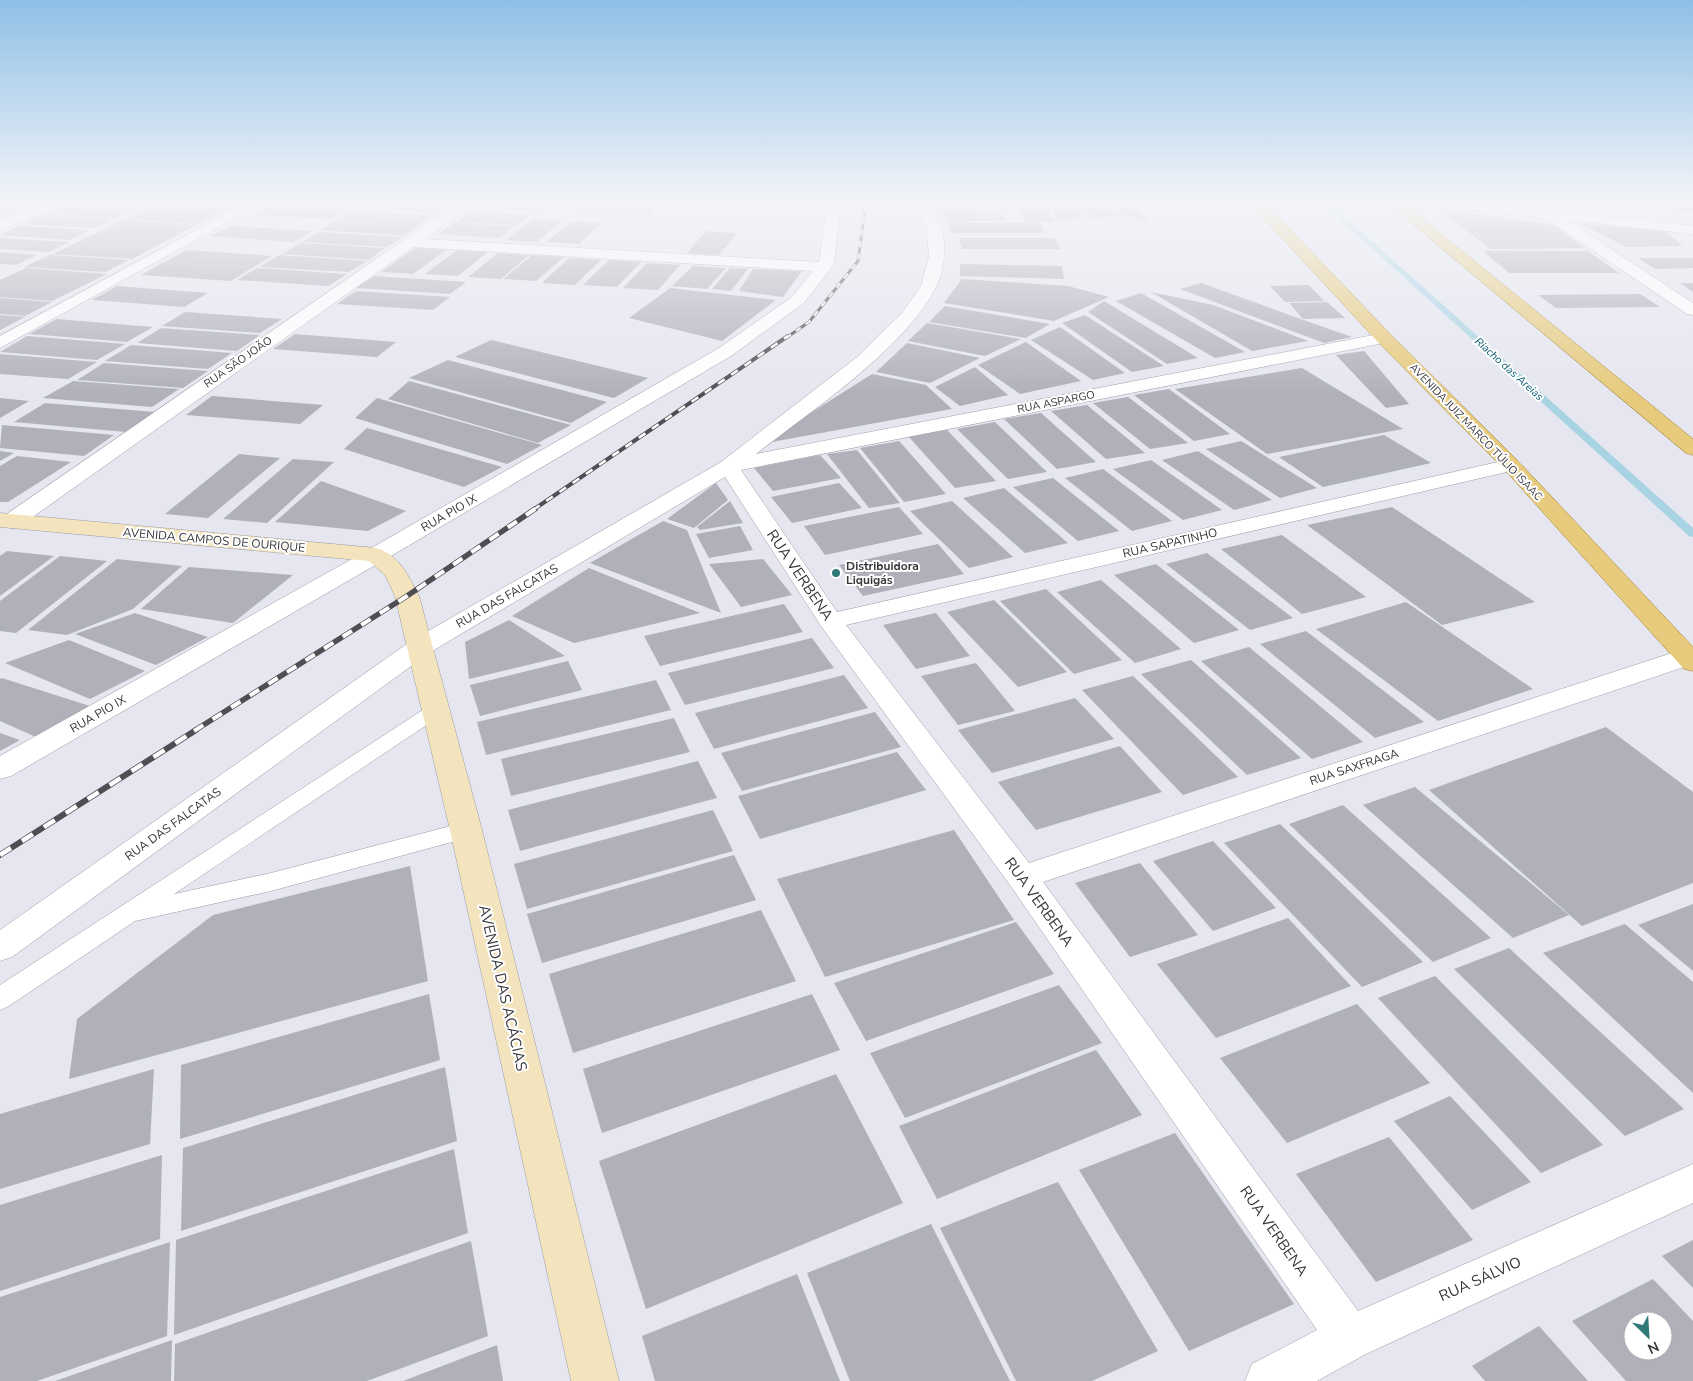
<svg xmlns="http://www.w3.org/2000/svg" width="1693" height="1381" viewBox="0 0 1693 1381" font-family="'Nunito Sans',sans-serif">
<rect width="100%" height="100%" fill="#e5e6ef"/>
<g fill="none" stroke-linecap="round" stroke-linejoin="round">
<path fill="#a8d3e3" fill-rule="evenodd" d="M1322,203H1329L1693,528V537L1689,536Z"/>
</g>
<g fill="#afb0b9" fill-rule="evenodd">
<path d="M0,203H27L0,214Z"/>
<path d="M102,203H151L143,207Z"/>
<path d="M160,203H241L222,212L149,208Z"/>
<path d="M298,203H359L352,208Z"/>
<path d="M363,203H439L449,204L434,213L355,208Z"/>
<path d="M485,203H547L536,212L477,209Z"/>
<path d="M552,203H586L578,209L546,208Z"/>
<path d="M588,203H622L612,211L580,210Z"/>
<path d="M626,203H660L648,215L615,213Z"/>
<path d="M934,203H975L980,209L940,211Z"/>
<path d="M982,203H1009L1010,206L984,207Z"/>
<path d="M1017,203H1045L1054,222H1025Z"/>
<path d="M1049,203H1076L1082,218L1058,221Z"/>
<path d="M1080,203H1109L1120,216L1091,218Z"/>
<path d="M1112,203H1129L1149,221H1139L1134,217L1124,216Z"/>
<path d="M1693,204V213L1652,206V205Z"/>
<path d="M270,205L349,210L332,219L252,215Z"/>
<path d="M67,206L136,210L118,218L48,214Z"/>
<path d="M146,209L219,213L199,224L124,219Z"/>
<path d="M1438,209L1554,225L1584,248L1491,249Z"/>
<path d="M352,210L432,215L404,236L320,230L336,221L382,223L336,220Z"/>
<path d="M999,210L1007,220L950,222L943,212Z"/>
<path d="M472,211L531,214L517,225L457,222Z"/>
<path d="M43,215L113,219L95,228L24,224Z"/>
<path d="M533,219L562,221L537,242L506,240Z"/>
<path d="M122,220L196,225L132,259L53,254Z"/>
<path d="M572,221L602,223L579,244L547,242Z"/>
<path d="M454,223L514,226L500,238L438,234Z"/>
<path d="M948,223H1041L1045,233H950Z"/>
<path d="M1582,224L1665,231L1683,246L1626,247Z"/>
<path d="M18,226L89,230L70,240L0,235Z"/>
<path d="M230,226L312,231L293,242L210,236Z"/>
<path d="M706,231L737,233L719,255L687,253Z"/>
<path d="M319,232L403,237L387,247L302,242Z"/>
<path d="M0,238L69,242L49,252L0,249Z"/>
<path d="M959,238H1055L1060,249H962Z"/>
<path d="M300,243L385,248L369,260L282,254Z"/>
<path d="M415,248L446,250L413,274L381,272Z"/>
<path d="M187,250L272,256L252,268L165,262Z"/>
<path d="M457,250L488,252L458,276L425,274Z"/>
<path d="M1483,251H1588L1619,273H1509Z"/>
<path d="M0,252L37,255L16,265L0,264Z"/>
<path d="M498,253L529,255L501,279L468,277Z"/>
<path d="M50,255L129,260L105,272L24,267Z"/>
<path d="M279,255L367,261L349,272L260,267Z"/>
<path d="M532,255L564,257L536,281L503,279Z"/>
<path d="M569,258L601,260L575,285L542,283Z"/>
<path d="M1638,258H1693V268L1655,269Z"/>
<path d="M609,260L641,262L617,287L583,285Z"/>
<path d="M164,262L252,268L231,281L141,275Z"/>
<path d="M647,263L680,265L658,290L623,288Z"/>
<path d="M960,264L1062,266L1064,279L960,276Z"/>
<path d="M693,266L726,268L707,289L672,286Z"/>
<path d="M26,268L107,274L52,301L0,297V280Z"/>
<path d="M257,268L347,274L328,286L237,280Z"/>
<path d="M730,268L748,269L731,291L712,289Z"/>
<path d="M753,269L802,271L783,297L739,291Z"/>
<path d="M374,276L466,282L450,294L356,288Z"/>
<path d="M962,279L1068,286L1109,297L1054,321L944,303Z"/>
<path d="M1201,283L1298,318L1352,337L1324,343L1180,289Z"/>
<path d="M1680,283H1693V292Z"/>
<path d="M1309,285L1324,301L1285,302L1270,286Z"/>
<path d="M117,286L208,293L184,307L92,300Z"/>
<path d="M670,288L776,300L722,341L629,318Z"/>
<path d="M356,291L450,297L433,310L337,304Z"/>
<path d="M1151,292L1213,305L1308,341L1252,351Z"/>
<path d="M1141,293L1245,352L1215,358L1116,301Z"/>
<path d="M1640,294L1660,307L1556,308L1538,295Z"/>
<path d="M0,298L52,302L25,316L0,314Z"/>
<path d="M1104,301L1198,358L1167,364L1088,312Z"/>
<path d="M1327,302L1345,318L1303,319L1289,303Z"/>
<path d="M945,306L1050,324L1026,338L929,322Z"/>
<path d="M185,312L282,319L260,333L162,326Z"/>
<path d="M0,315L25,317L0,330Z"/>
<path d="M1085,315L1164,366L1132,372L1062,323Z"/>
<path d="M57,319L153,327L127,342L29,334Z"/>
<path d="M927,323L1021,339L985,356L908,341Z"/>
<path d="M1060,327L1125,373L1093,380L1031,340Z"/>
<path d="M161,328L260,335L237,351L137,343Z"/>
<path d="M295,334L396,342L377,357L273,349Z"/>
<path d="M27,336L125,344L97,360L0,352Z"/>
<path d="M491,340L648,378L614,398L455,357Z"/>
<path d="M1026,342L1081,381L1020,394L978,365Z"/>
<path d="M907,343L980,358L930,383L876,372Z"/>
<path d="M131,345L232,353L208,369L105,361Z"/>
<path d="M1364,351L1409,404L1386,408L1336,355Z"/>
<path d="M0,354L97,362L68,379L0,374Z"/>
<path d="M448,360L607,402L571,423L409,378Z"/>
<path d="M104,363L208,371L183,388L77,380Z"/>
<path d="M975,367L1008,395L960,406L935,387Z"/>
<path d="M1302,368L1403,429L1267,454L1175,389Z"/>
<path d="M872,374L926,385L952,409L772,442L768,440Z"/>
<path d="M73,381L179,389L152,407L43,398Z"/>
<path d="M409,381L571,425L538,443L388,399Z"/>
<path d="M1169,389L1230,434L1194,441L1134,395Z"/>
<path d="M212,396L323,405L300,424L186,415Z"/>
<path d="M1128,397L1188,443L1150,449L1093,403Z"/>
<path d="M0,398L29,401L0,418Z"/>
<path d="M377,398L542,445L507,464L355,418Z"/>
<path d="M45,403L155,412L126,432L14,422Z"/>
<path d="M1087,405L1145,453L1106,459L1051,411Z"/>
<path d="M1041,413L1096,462L1057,469L1004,419Z"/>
<path d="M995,422L1047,472L1008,479L957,429Z"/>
<path d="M2,425L114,435L84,456L0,448Z"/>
<path d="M367,428L502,467L464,487L344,449Z"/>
<path d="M947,430L996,481L955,488L908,436Z"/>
<path d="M1384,435L1431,463L1323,487L1279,457Z"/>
<path d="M899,441L946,494L904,502L860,448Z"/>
<path d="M1241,441L1317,488L1280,498L1206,449Z"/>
<path d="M857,450L900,503L869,508L827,454Z"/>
<path d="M0,451L14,453L0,461Z"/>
<path d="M1198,451L1272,500L1234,510L1162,460Z"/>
<path d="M239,454L280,458L208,518L165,514Z"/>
<path d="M820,455L841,478L773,491L754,468Z"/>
<path d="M17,456L71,462L8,502H0V466Z"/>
<path d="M293,459L334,462L267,523L223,519Z"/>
<path d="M1151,460L1222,510L1183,520L1113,469Z"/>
<path d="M1103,469L1172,521L1132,531L1065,478Z"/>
<path d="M1053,478L1119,531L1078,541L1013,487Z"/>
<path d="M321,481L406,511L368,531L275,522Z"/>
<path d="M716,483L728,500L694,528L667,519Z"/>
<path d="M839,483L862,508L792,523L771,497Z"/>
<path d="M1004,488L1068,543L1025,553L963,498Z"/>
<path d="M730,501L743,523L700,530L697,527Z"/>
<path d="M952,501L1013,557L969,568L910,511Z"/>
<path d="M899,507L923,534L825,555L804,526Z"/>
<path d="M1392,507L1535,602L1442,625L1307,525Z"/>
<path d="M663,521L687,530L721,613L590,563Z"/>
<path d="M740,526L753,550L709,558L696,534Z"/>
<path d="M1282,535L1366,597L1302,614L1221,549Z"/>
<path d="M938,544L964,574L863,596L839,565Z"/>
<path d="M7,551L54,556L0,596V556Z"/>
<path d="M1207,553L1293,618L1250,630L1166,564Z"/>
<path d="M60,556L107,561L16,633L0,631V601Z"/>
<path d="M117,559L182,566L133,609L67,635L28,630Z"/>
<path d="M763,559L792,595L741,607L709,564Z"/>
<path d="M1156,564L1239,630L1194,643L1114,575Z"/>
<path d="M189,567L293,575L233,623L141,609Z"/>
<path d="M589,568L700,613L574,643L512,616Z"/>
<path d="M1101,580L1181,649L1135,663L1057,592Z"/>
<path d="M1046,589L1122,660L1074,674L1000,601Z"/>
<path d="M994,600L1067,672L1018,687L947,612Z"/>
<path d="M1406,602L1533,689L1438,721L1316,629Z"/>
<path d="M784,604L803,632L660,666L644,636Z"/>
<path d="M135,613L208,637L156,665L75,634Z"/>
<path d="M936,613L970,656L916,669L883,625Z"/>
<path d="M509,620L565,656L469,679L465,642Z"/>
<path d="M1306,631L1424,722L1375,738L1260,644Z"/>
<path d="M812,638L834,668L685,705L668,673Z"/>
<path d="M69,640L145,671L90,699L5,663Z"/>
<path d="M1249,647L1363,742L1312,759L1201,661Z"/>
<path d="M1191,660L1301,758L1247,775L1141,674Z"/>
<path d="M568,661L582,690L480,716L470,685Z"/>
<path d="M976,663L1015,711L958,725L921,676Z"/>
<path d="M844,675L868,708L714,749L695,713Z"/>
<path d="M1133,676L1238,777L1183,795L1082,690Z"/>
<path d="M2,678L93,707L38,738L0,721V679Z"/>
<path d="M656,680L671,710L486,755L477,722Z"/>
<path d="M1075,698L1114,739L992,773L958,730Z"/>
<path d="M875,712L901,747L742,791L721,753Z"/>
<path d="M674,718L690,752L511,796L501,759Z"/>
<path d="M1606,727L1693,792V883L1582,926L1429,790Z"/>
<path d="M0,733L20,740L0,751Z"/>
<path d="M1120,746L1162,792L1036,830L998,782Z"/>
<path d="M897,752L926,790L760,839L738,796Z"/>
<path d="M698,761L717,798L520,851L508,810Z"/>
<path d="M1415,787L1569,915L1513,938L1363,805Z"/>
<path d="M1343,805L1491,938L1433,962L1289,824Z"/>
<path d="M713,810L733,851L527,909L514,864Z"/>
<path d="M1280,824L1423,962L1362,987L1224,843Z"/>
<path d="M954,830L1014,920L825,977L777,879Z"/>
<path d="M1213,841L1276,908L1213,931L1153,861Z"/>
<path d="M734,855L756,900L542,963L527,914Z"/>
<path d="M1140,863L1198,935L1130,957L1075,883Z"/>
<path d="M410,866L428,981L69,1079L77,1019L213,915Z"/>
<path d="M1693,904V971L1638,925Z"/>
<path d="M761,910L796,981L573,1053L549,974Z"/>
<path d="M1288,918L1351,986L1216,1038L1157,964Z"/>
<path d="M1016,922L1054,974L866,1041L834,983Z"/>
<path d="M1625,924L1693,982V1093L1543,953Z"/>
<path d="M1509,948L1684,1109L1625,1136L1454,969Z"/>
<path d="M1435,976L1603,1145L1541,1173L1378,998Z"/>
<path d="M1059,985L1102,1043L905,1118L870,1053Z"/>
<path d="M429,994L440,1060L180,1139L181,1065Z"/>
<path d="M812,994L840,1050L602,1133L583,1069Z"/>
<path d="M1357,1004L1430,1083L1287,1143L1220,1058Z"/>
<path d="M1096,1050L1142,1115L937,1199L899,1126Z"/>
<path d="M445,1067L457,1141L181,1231L183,1148Z"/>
<path d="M154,1069L150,1144L0,1189V1114Z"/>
<path d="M836,1074L903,1203L646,1309L599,1161Z"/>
<path d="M1450,1096L1531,1182L1472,1210L1394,1121Z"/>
<path d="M1175,1133L1294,1304L1189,1351L1079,1170Z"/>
<path d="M1389,1137L1473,1240L1376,1282L1296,1174Z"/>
<path d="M454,1149L468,1233L174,1335L176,1240Z"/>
<path d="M162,1155L160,1239L0,1291V1205Z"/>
<path d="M1058,1182L1158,1351L1092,1381H1016L940,1228Z"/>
<path d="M931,1224L1010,1381H850L807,1273Z"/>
<path d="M1693,1240V1288L1662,1256Z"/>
<path d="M471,1241L488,1336L367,1381H174L175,1344Z"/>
<path d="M170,1242L167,1336L37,1381H0V1297Z"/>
<path d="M797,1274L840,1381H655L642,1336Z"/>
<path d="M1653,1279L1693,1321V1381H1626L1572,1321ZM1633,1321H1663V1351H1633Z"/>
<path d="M1539,1326L1588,1381H1485L1472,1366Z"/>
<path d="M172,1340L171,1381H55Z"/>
<path d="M497,1345L503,1381H403Z"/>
</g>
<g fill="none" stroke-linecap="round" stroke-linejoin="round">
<defs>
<path id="service" d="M436,704L443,706L446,710L443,714L174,894L271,873L466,822L474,824L477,830L474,836L271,891L135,921L9,1006L0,1010V985L429,706Z"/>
<g id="minor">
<path d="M42,203H60L58,206L0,230V221Z"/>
<path d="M246,203H263L0,348V336Z"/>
<path d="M457,203H473L425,239L819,262L826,212L821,203H835L840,212L834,264L804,303L731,356L384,560L11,776L0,779V756L368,550L719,348L792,297L813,271L413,247L20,526L12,528L4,526L1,521L4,516Z"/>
<path d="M909,203H923C928,209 937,216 940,224C947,241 945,270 936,287C905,349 811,411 756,454L1384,333L1390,334L1393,338L1390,342L1384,343L741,470L837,612L1511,459L1518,461L1522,465L1518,469L1511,471L846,625L1029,863L1678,651L1687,649L1693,651V664L1043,882L1358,1311L1693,1164V1203L1366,1354L1317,1381H1245L1252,1364L1317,1330L1010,885L821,626L725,477L429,653L12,957L0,961V930L411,641L721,462L857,357L902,313L921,286L929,256L926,224Z"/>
<path d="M1441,203H1485L1693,226V234L1567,220L1693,303V315L1687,314L1545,218L1448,207Z"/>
</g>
<path id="secondary" d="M0,513L376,548C399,554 409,577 419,596L482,830L619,1381H571L450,830L395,596L385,575L369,561L0,527Z"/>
<g id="primary">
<path d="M1250,203H1265L1390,334L1518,461L1693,647V671L1684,669L1504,469L1378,342Z"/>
<path d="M1388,203H1403L1693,439V455L1686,453Z"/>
</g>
</defs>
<use href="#service" stroke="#9b9ca5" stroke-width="1"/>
<use href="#minor" stroke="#9b9ca5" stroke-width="1"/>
<use href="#secondary" stroke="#9b9ca5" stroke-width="1"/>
<use href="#primary" stroke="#9f7f2d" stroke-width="1"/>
<use href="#service" fill="#fff" fill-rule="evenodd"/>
<use href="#minor" fill="#fff" fill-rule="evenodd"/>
<use href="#secondary" fill="#f3e4be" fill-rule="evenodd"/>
<use href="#primary" fill="#e7ca7c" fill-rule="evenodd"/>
<defs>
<path id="rail-far3" d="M786,338L809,322L858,261L866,203"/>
<path id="rail-far2" d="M533,510L788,336"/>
<path id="rail-far1" d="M194,731L407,596L535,509"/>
<path id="rail" d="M0,855L196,730"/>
</defs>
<use href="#rail-far3" stroke="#4e4e53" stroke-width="3"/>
<use href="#rail-far2" stroke="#4e4e53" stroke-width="4"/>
<use href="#rail-far1" stroke="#4e4e53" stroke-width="5.5"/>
<use href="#rail" stroke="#4e4e53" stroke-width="6"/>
<use href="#rail-far3" stroke="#fff" stroke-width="2" stroke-dasharray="6" stroke-linecap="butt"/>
<use href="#rail-far2" stroke="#fff" stroke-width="2.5" stroke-dasharray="8" stroke-linecap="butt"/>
<use href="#rail-far1" stroke="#fff" stroke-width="4" stroke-dasharray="11" stroke-linecap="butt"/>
<use href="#rail" stroke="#fff" stroke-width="4.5" stroke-dasharray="13" stroke-linecap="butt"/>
</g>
<linearGradient id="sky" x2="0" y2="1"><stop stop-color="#8ec0e6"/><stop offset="0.51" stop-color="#f3f4f8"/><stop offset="1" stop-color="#f3f4f8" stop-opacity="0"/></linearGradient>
<rect width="1693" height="396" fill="url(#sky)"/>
<circle fill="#307977" stroke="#fff" stroke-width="2" cx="836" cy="573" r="5"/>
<g text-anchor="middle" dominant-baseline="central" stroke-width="4" stroke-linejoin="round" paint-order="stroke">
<g font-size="11" fill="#37373b" stroke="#fff">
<text transform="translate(238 362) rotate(-35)">RUA SÃO JOÃO</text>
<text transform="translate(1056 402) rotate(-11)">RUA ASPARGO</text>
<text transform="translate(1476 432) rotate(46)">AVENIDA JUIZ MARCO TÚLIO ISAAC</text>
</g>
<g font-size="11" font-style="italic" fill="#055b73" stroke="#fff">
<text transform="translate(1509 369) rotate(42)">Riacho das Areias</text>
</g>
<g font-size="12" fill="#37373b" stroke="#fff">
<text transform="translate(449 513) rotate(-30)">RUA PIO IX</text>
<text transform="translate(214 540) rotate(5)">AVENIDA CAMPOS DE OURIQUE</text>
<text transform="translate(1170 543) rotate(-13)">RUA SAPATINHO</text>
<text transform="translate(507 596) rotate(-30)">RUA DAS FALCATAS</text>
<text transform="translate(98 714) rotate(-30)">RUA PIO IX</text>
<text transform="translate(1354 767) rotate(-18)">RUA SAXFRAGA</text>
<text transform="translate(173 824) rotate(-36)">RUA DAS FALCATAS</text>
</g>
<g font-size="12" font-weight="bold" fill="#37373b" stroke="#fff" text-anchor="start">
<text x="846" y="566">Distribuidora<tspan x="846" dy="14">Liquigás</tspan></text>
</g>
<g font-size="15" fill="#37373b" stroke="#fff">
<text transform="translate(800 575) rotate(56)">RUA VERBENA</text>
<text transform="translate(1039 902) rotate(54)">RUA VERBENA</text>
<text transform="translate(503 988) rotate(77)">AVENIDA DAS ACÁCIAS</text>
<text transform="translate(1274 1231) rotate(55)">RUA VERBENA</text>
<text transform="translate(1480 1279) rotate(-24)">RUA SÁLVIO</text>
</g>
</g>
<g transform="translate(1648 1336) rotate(155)"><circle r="24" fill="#ffffff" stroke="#afafb1"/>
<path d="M0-4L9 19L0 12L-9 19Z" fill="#307977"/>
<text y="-8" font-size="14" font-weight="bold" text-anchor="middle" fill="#37373b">N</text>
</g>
</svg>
